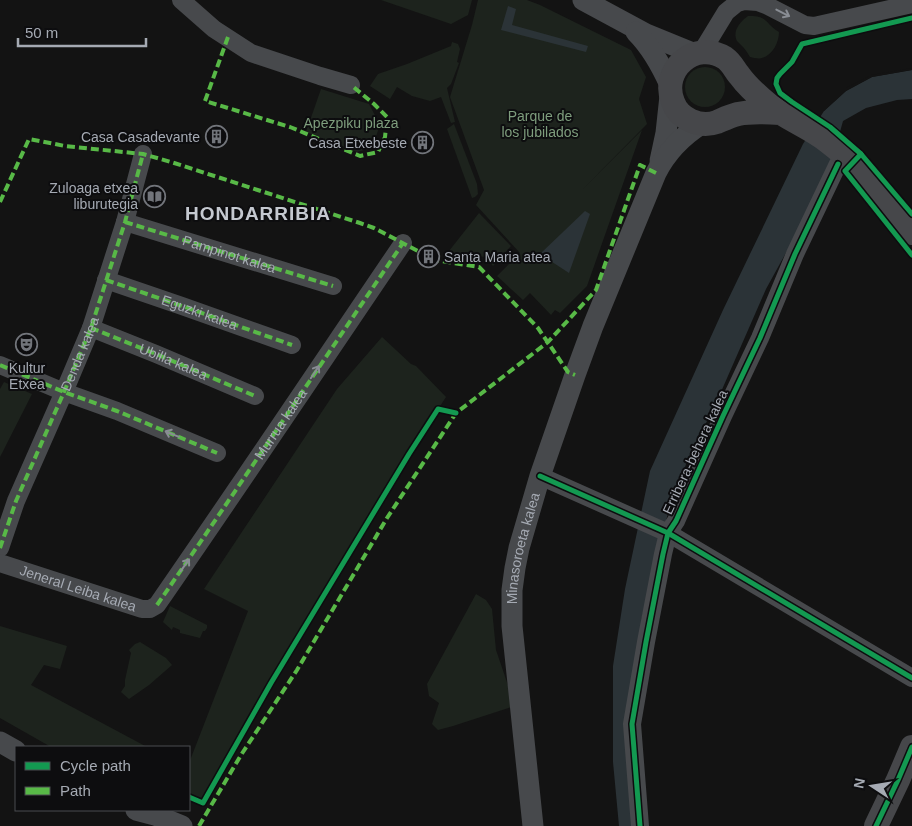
<svg xmlns="http://www.w3.org/2000/svg" width="912" height="826" viewBox="0 0 912 826" font-family="Helvetica,sans-serif">
<rect width="100%" height="100%" fill="#131313"/>
<g fill="#1d231d">
<path d="M381,0H472L468,15L451,24Z"/>
<path d="M478,0H527L540,5L631,50L646,77L639,99L647,124L582,190L642,130L587,286L560,313L555,310L551,315L530,293L523,300L497,276L520,253L476,205L484,190L450,97L472,25Z"/>
<path d="M748,16C768,15 765,24 779,32C779,42 773,55 762,58C759,59 754,58 750,57C748,54 746,50 743,47C741,45 739,43 737,41C732,31 740,22 748,16Z"/>
<path d="M452,42L458,44L460,49L457,62L459,63L451,84L447,88L455,122L451,123L441,97L430,101L412,96L397,87L390,99L370,86L378,74L407,64L451,46Z"/>
<circle cx="705" cy="87" r="20"/>
<path d="M321,89L369,104L380,125L372,148L357,152L306,132Z"/>
<path d="M454,124L477,184L478,194L475,197L472,198L447,129Z"/>
<path d="M479,213L511,246L493,266L485,257L465,254L463,258L445,256Z"/>
<path d="M382,337L411,364L416,366L446,397L409,454L271,683L203,803L189,797V763L248,611L204,589L337,389Z"/>
<path d="M4,382L32,394L0,457V389Z"/>
<path d="M476,594L486,600L492,609L496,650L515,706L453,726L438,730L432,724L439,703L429,696L427,684Z"/>
<path d="M170,606L207,625V628L205,631H203L200,638L180,633V630L173,627L172,630L163,622Z"/>
<path d="M0,626L67,646L60,669L44,665L31,685L147,747H51L0,718Z"/>
<path d="M140,642L166,658L172,665L149,685L129,699L121,692L125,686V680L131,653L129,650L135,644Z"/>
</g>
<g fill="#2b3337">
<path d="M508,6L516,9L512,25L588,46L586,52L501,30Z"/>
<path d="M912,70V99L897,100L866,108L843,121L831,164L821,189L766,289L717,401L688,459L670,506L658,550L642,617L631,699L635,826H619L613,762V666L625,589L650,471L723,310L803,144L824,111L846,91L872,77Z"/>
<path d="M585,211L590,214L569,273L540,254Z"/>
</g>
<path fill="#131313" d="M912,68V70L872,77L846,91L824,111L822,110L844,89L871,75Z"/>
<g fill="none" stroke-linecap="round" stroke-linejoin="round">
<g stroke="#47494c" stroke-width="18">
<path d="M181,0L214,29L251,53L320,76L351,85"/>
<path d="M701,53L726,12L737,3L744,1L758,2L766,5L805,25L814,26L912,4"/>
<path d="M125,222L333,286"/>
<path id="s1" d="M106,280L182,306L292,345"/>
<path d="M91,328L156,354L255,396"/>
<path d="M0,365L64,392L117,411L217,453"/>
<path d="M540,476L668,533L912,678"/>
<path id="s2" d="M0,548L16,501L64,392L91,328L125,222L143,154"/>
<path id="s3" d="M0,563L142,609H150L157,605C240,485 321,364 403,243"/>
<path d="M640,826L632,724L646,642L663,554L668,533L676,521L723,416L760,338L795,254L838,164"/>
</g>
<g stroke="#47494c" stroke-width="21">
<path d="M583,0L646,34L695,54"/>
<path d="M636,32C651,47 661,65 670,85"/>
<path d="M660,161L666,133L670,96"/>
<path d="M0,742L16,751"/>
<path d="M136,810L155,815L182,826"/>
<path id="s4" d="M533,826L512,626V590L515,568L519,548L540,476L575,375L593,326L656,173C667,151 682,136 703,123"/>
</g>
<g stroke="#46474a" stroke-width="24">
<path d="M780,113C766,112 752,111 738,114C730,116 724,119 717,122C700,128 679,119 673,102C660,70 695,39 725,58C732,63 734,69 739,75C747,86 758,96 769,105C787,119 809,127 827,141C836,148 845,155 853,163C860,170 866,178 873,186C886,202 899,217 912,233"/>
<path d="M876,826L898,780L912,747"/>
</g>
<g stroke="#58b947" stroke-width="4" stroke-dasharray="8 4" stroke-linecap="butt">
<path d="M228,37L205,101L290,127L360,156L378,152L385,137L387,117L374,104L351,85"/>
<path d="M0,202L29,139L65,146L143,154L171,162L360,223L374,228L435,260L479,267L538,328L568,372L575,375"/>
<path id="s5" d="M125,222L333,286"/>
<path d="M106,280L182,306L292,345"/>
<path id="s6" d="M91,328L156,354L255,396"/>
<path d="M0,365L64,392L117,411L217,453"/>
<path d="M0,548L16,501L64,392L91,328L125,222L143,154"/>
<path id="s7" d="M157,605C240,485 321,364 403,243"/>
<path d="M199,826L241,755L297,670L387,518L456,413L548,342L596,290L640,165L656,173"/>
</g>
<defs>
<g id="cycleway">
<path d="M912,18L802,44L792,62L780,74L777,78L776,84L780,93L792,102L830,127L861,154L912,214"/>
<path d="M861,154L845,171L912,255"/>
<path d="M540,476L668,533L912,678"/>
<path d="M189,797L203,803L271,683L409,454L438,409L456,413"/>
<path d="M640,826L632,724L646,642L663,554L668,533L676,521L723,416L760,338L795,254L838,164"/>
<path d="M876,826L898,780L912,747"/>
</g>
</defs>
<use href="#cycleway" stroke="#0d0d0f" stroke-width="8"/>
<use href="#cycleway" stroke="#139951" stroke-width="5"/>
</g>
<defs><path id="oneway-shaft" d="M-6 0H5M1.5-3L5.5 0L1.5 3" fill="none" stroke-width="1.6" stroke-linecap="round" stroke-linejoin="round" transform="scale(1.25)"/></defs>
<g stroke="#898d94">
<use href="#oneway-shaft" transform="translate(783 13) rotate(27)"/>
<use href="#oneway-shaft" transform="translate(315 372) rotate(-56)"/>
<use href="#oneway-shaft" transform="translate(172 434) rotate(-157)"/>
<use href="#oneway-shaft" transform="translate(185 565) rotate(-55)"/>
</g>
<defs>
<symbol id="building-ring" viewBox="-11 -11 22 22"><circle r="9.5" fill="#0d0d0f" stroke="#72757b" stroke-width="1.5"/><path d="M-4-6H4V6H1V3H-1V6H-4ZM-2.5-4.3h1.7v1.8h-1.7ZM.8-4.3h1.7v1.8H.8ZM-2.5-1h1.7V.8h-1.7ZM.8-1h1.7V.8H.8Z" fill="#72757b"/></symbol>
<symbol id="library-ring" viewBox="-11 -11 22 22"><circle r="9.5" fill="#0d0d0f" stroke="#72757b" stroke-width="1.5"/><path d="M-6-4Q-3-5.5-.7-3.5V5Q-3 3-6 4ZM6-4Q3-5.5 .7-3.5V5Q3 3 6 4Z" fill="#72757b"/></symbol>
<symbol id="theatre-ring" viewBox="-11 -11 22 22"><circle r="9.5" fill="#0d0d0f" stroke="#72757b" stroke-width="1.5"/><path d="M-5-5.5Q0-4 5-5.5V0Q5 5 0 6Q-5 5-5 0ZM-3.3-2.5H-1v1.5H-3.3ZM1-2.5H3.3v1.5H1ZM-2.8 1Q0 5.5 2.8 1Z" fill="#72757b"/></symbol>
</defs>
<g fill-rule="evenodd">
<use href="#building-ring" x="204" y="124" width="25" height="25"/>
<use href="#building-ring" x="410" y="130" width="25" height="25"/>
<use href="#library-ring" x="142" y="184" width="25" height="25"/>
<use href="#building-ring" x="416" y="244" width="25" height="25"/>
<use href="#theatre-ring" x="14" y="332" width="25" height="25"/>
</g>
<g text-anchor="middle" dominant-baseline="central" stroke-width="4" stroke-linejoin="round" paint-order="stroke">
<g font-size="14" fill="#7e9d7d" stroke="#0d0d0f">
<text x="540" y="116">Parque de<tspan x="540" dy="16">los jubilados</tspan></text>
<text x="351" y="123">Apezpiku plaza</text>
</g>
<g font-size="14" fill="#a5aab3" stroke="#0d0d0f" text-anchor="end">
<text x="200" y="137">Casa Casadevante</text>
<text x="407" y="143">Casa Etxebeste</text>
<text x="138" y="188">Zuloaga etxea<tspan x="138" dy="16">liburutegia</tspan></text>
<text x="444" y="257" text-anchor="start">Santa Maria atea</text>
<text x="27" y="368" text-anchor="middle">Kultur<tspan x="27" dy="16">Etxea</tspan></text>
</g>
<g font-size="14" fill="#a5aab3" stroke="#0d0d0f">
<text stroke="none"><textPath href="#s5" startOffset="109">Pampinot kalea</textPath></text>
<text stroke="none"><textPath href="#s1" startOffset="99">Eguzki kalea</textPath></text>
<text stroke="none"><textPath href="#s2" startOffset="210">Denda kalea</textPath></text>
<text stroke="none"><textPath href="#s6" startOffset="89">Ubilla kalea</textPath></text>
<text stroke="none"><textPath href="#s7" startOffset="219">Murrua kalea</textPath></text>
<text transform="translate(695 452) rotate(-65)">Erribera-behera kalea</text>
<text stroke="none"><textPath href="#s4" startOffset="280">Minasoroeta kalea</textPath></text>
<text stroke="none"><textPath href="#s3" startOffset="82">Jeneral Leiba kalea</textPath></text>
</g>
<g font-size="19" font-weight="bold" letter-spacing="1" fill="#c5c9d0" stroke="#0d0d0f">
<text x="258" y="213">HONDARRIBIA</text>
</g>
</g>
<rect x="15" y="746" width="175" height="65" fill="#0d0d0f" stroke="#4a4c51"/>
<rect x="25" y="762" width="25" height="8" fill="#139951" stroke="#4a4c51"/>
<text x="60" y="771" font-size="15" fill="#a5aab3">Cycle path</text>
<rect x="25" y="787" width="25" height="8" fill="#58b947" stroke="#4a4c51"/>
<text x="60" y="796" font-size="15" fill="#a5aab3">Path</text>
<g transform="translate(872 786) rotate(282)" stroke="#0d0d0f" stroke-width="4" paint-order="stroke">
<path d="M0-4L9 19L0 12L-9 19Z" fill="#a5aab3"/>
<text y="-8" font-size="14" font-weight="bold" text-anchor="middle" fill="#a5aab3">N</text>
</g>
<path d="M18 38v8h128v-8" fill="none" stroke="#a5aab3" stroke-width="2.5"/>
<text x="25" y="38" font-size="15" fill="#a5aab3" stroke="#0d0d0f" stroke-width="4" paint-order="stroke">50 m</text>
</svg>
